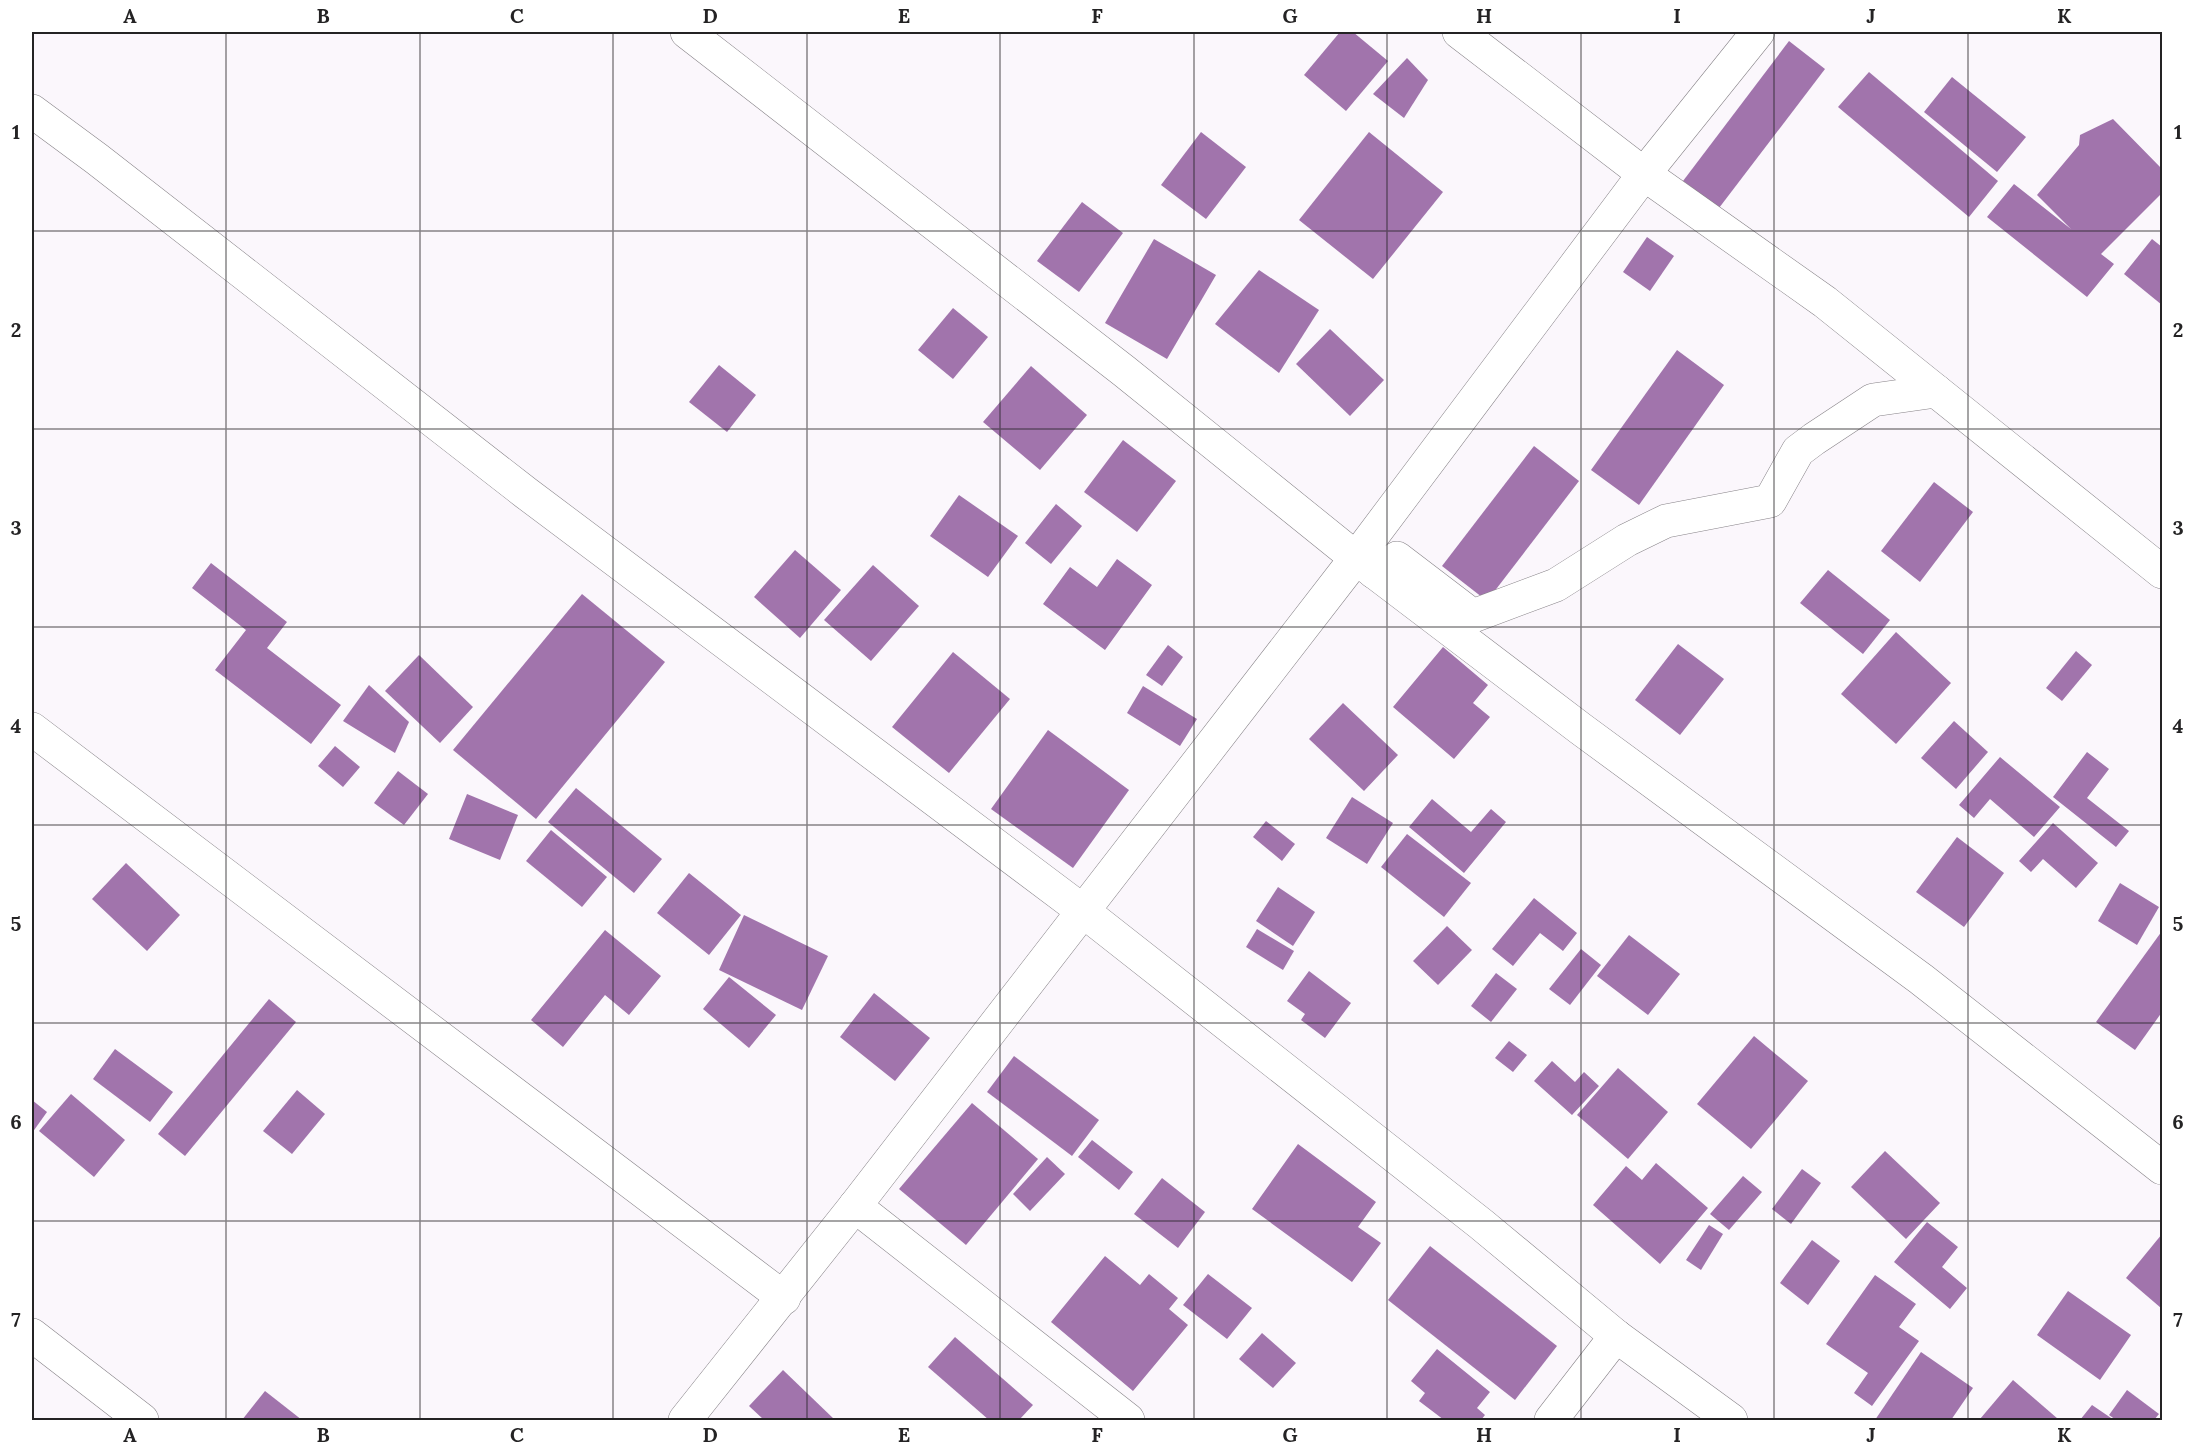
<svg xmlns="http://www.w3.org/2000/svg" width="2194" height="1452" viewBox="0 0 2194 1452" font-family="Lora,serif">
<rect width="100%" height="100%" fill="#fbf7fc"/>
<g fill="#a174ac">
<path d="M1340,32H1353L1388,61L1346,111L1304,75Z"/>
<path d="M1789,41L1825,69L1719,208L1683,181Z"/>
<path d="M1407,58L1428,80L1404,118L1373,94Z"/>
<path d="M1869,72L1998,181L1969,217L1838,107Z"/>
<path d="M1952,77L2026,137L1997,172L1924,112Z"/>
<path d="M2113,119L2162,169V193L2101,254L2114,264L2087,297L1987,217L2014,184L2071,229L2037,195L2079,145L2080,135Z"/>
<path d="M1201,132L1246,167L1206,219L1161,185Z"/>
<path d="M1369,132L1443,192L1373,279L1299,220Z"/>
<path d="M1082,202L1123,233L1079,292L1037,261Z"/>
<path d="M1647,237L1674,256L1650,291L1623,272Z"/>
<path d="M1154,239L1216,275L1167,359L1105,323Z"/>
<path d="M2152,239L2162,247V305L2124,274Z"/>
<path d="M1259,270L1319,310L1279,373L1215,324Z"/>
<path d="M953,308L988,337L953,379L918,350Z"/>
<path d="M1330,329L1384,380L1350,416L1296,364Z"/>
<path d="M1677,350L1724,385L1639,505L1591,470Z"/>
<path d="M719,365L756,395L727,432L689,402Z"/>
<path d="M1031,366L1087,415L1040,470L983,422Z"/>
<path d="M1123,440L1176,481L1137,532L1084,492Z"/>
<path d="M1534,446L1579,481L1487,601L1442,566Z"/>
<path d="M1934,482L1973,512L1920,582L1881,551Z"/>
<path d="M959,495L1018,536L988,577L930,536Z"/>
<path d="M1056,504L1082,526L1051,564L1025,543Z"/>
<path d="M795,550L841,590L800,638L754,597Z"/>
<path d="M1117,559L1152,585L1105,650L1043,604L1070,567L1097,587Z"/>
<path d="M211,563L287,622L267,648L341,705L311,744L215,670L246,630L192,588Z"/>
<path d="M873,565L919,606L871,661L824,620Z"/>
<path d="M1828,570L1890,620L1863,654L1800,603Z"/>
<path d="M582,594L665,662L536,819L453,750Z"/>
<path d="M1896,632L1951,683L1896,744L1841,694Z"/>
<path d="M1678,644L1724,679L1680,735L1635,700Z"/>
<path d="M1168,645L1183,657L1162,686L1146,675Z"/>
<path d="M1443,647L1488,685L1473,703L1490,717L1454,759L1393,707Z"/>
<path d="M2076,651L2092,665L2062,701L2046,688Z"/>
<path d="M953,652L1010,699L949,773L892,727Z"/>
<path d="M419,655L473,707L440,743L385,691Z"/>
<path d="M369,685L409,722L395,753L343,721Z"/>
<path d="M1143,686L1197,719L1180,746L1127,713Z"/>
<path d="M1343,703L1398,755L1364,791L1309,739Z"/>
<path d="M1954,721L1988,752L1956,789L1921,758Z"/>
<path d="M1048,730L1129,790L1073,868L991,809Z"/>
<path d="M335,746L360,767L343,787L318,766Z"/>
<path d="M2087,752L2109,769L2087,798L2129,831L2116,847L2053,797Z"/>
<path d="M2000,757L2060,807L2034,837L1990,799L1974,818L1959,805Z"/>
<path d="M398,771L428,794L404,825L374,803Z"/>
<path d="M576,788L662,859L634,893L548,822Z"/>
<path d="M467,794L518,815L500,860L449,839Z"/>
<path d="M1352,797L1393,823L1367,864L1326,838Z"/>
<path d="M1432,799L1471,832L1491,809L1506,822L1464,873L1409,827Z"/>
<path d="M1266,821L1295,844L1282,861L1253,837Z"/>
<path d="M2053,823L2098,863L2076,888L2043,859L2031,872L2019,861Z"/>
<path d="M551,830L607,877L582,907L526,861Z"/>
<path d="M1407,834L1471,883L1444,917L1381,867Z"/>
<path d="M1957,837L2004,873L1964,927L1916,892Z"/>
<path d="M126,863L180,915L147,951L92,899Z"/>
<path d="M689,873L741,915L709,955L657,913Z"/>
<path d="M2120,883L2159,907L2137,945L2098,921Z"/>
<path d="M1278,887L1315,912L1293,946L1256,921Z"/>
<path d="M1534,898L1577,933L1563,951L1540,933L1513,966L1492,949Z"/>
<path d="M744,915L828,956L802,1010L719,970Z"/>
<path d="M1447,926L1472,950L1438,985L1413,961Z"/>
<path d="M1257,929L1294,951L1283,970L1246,947Z"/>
<path d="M605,930L661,976L629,1015L605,995L563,1047L531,1020Z"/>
<path d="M2162,931V1012L2135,1050L2096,1022Z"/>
<path d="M1629,935L1680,974L1648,1015L1597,976Z"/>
<path d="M1581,949L1601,965L1570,1005L1549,989Z"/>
<path d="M1309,971L1351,1003L1325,1038L1301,1020L1305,1014L1287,1001Z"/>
<path d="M1496,973L1517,989L1491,1022L1471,1006Z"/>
<path d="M729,977L776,1015L749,1048L703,1009Z"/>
<path d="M874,993L930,1038L895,1081L840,1037Z"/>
<path d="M269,999L296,1022L185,1156L158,1134Z"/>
<path d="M1754,1036L1808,1081L1751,1149L1697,1104Z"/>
<path d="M1509,1041L1527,1055L1513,1072L1495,1058Z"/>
<path d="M115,1049L173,1092L150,1122L93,1079Z"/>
<path d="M1014,1056L1099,1120L1072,1156L987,1092Z"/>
<path d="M1552,1061L1575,1082L1584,1072L1599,1086L1572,1115L1534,1081Z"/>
<path d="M1618,1068L1668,1112L1628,1159L1577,1115Z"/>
<path d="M297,1090L325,1114L292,1154L263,1131Z"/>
<path d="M71,1094L125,1140L94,1177L39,1131Z"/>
<path d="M32,1100L47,1112L32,1133Z"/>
<path d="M972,1103L1038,1159L966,1245L899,1189Z"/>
<path d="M1092,1140L1133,1172L1119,1190L1078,1157Z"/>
<path d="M1298,1144L1376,1202L1358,1227L1381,1243L1352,1282L1252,1209Z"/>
<path d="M1885,1151L1940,1203L1906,1239L1851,1187Z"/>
<path d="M1047,1157L1065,1174L1030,1211L1013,1194Z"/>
<path d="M1656,1163L1708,1208L1660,1264L1593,1205L1626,1166L1642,1180Z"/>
<path d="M1802,1169L1821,1183L1791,1224L1772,1209Z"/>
<path d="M1743,1176L1762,1192L1729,1230L1710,1214Z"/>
<path d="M1162,1178L1205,1212L1178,1248L1134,1214Z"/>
<path d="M1927,1222L1958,1247L1942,1267L1967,1288L1950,1309L1894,1262Z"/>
<path d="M1709,1225L1723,1234L1701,1270L1686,1260Z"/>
<path d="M2162,1234V1306L2161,1308L2126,1278Z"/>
<path d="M1812,1240L1840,1261L1808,1305L1780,1283Z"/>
<path d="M1430,1246L1557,1346L1515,1400L1388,1300Z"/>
<path d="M1105,1256L1140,1285L1149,1274L1178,1298L1169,1309L1188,1325L1133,1391L1051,1322Z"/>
<path d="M1208,1274L1252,1308L1227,1339L1183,1305Z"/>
<path d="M1875,1275L1916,1304L1899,1327L1919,1341L1872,1406L1854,1393L1868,1373L1826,1344Z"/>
<path d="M2068,1291L2131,1335L2100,1380L2037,1335Z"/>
<path d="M1262,1333L1296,1363L1273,1388L1239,1359Z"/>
<path d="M955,1337L1033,1405L1019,1420H989L928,1367Z"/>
<path d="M1437,1349L1490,1392L1477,1408L1485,1415L1481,1420H1444L1419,1401L1425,1393L1411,1381Z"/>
<path d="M1921,1352L1973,1388L1951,1420H1875Z"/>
<path d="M783,1370L835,1420H764L749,1406Z"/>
<path d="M2013,1380L2058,1419L2056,1420H1982L1980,1419Z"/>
<path d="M2127,1390L2159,1414L2154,1420H2116L2109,1415Z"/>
<path d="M265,1391L302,1420H242Z"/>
<path d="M2092,1405L2114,1420H2080Z"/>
</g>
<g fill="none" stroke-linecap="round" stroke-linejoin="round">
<defs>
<g id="minor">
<path d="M687,32L1124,371L1356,558L1581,729L1921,979L2162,1168"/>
<path d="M1459,32L1644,174L1825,302L2162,572"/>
<path d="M32,111L97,159L526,493L1083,911L1481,1224L1616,1336L1731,1420"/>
<path d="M1374,572L1397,558L1473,616L1556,585L1627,540L1666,521L1770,501L1798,451L1814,439L1873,400L1936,391"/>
<path d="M32,729L784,1298"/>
<path d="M855,1206L1128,1420"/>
<path d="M32,1335L142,1420"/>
<path d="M685,1420L855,1206L1356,558L1644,174L1758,32"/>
<path d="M1551,1420L1616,1336"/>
</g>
</defs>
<use href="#minor" stroke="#878388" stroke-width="34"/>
<use href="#minor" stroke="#fff" stroke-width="33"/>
</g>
<path fill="none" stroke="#242324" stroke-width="1.5" stroke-opacity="0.55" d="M226,32V1420M420,32V1420M613,32V1420M807,32V1420M1000,32V1420M1194,32V1420M1387,32V1420M1581,32V1420M1774,32V1420M1968,32V1420M32,231H2162M32,429H2162M32,627H2162M32,825H2162M32,1023H2162M32,1221H2162"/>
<rect width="2194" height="1452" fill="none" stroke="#ffffff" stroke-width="66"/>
<rect x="33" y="33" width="2128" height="1386" fill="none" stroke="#242324" stroke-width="2"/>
<g font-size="20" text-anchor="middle" font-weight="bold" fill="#242324">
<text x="130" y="23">A</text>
<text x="323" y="23">B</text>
<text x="517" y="23">C</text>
<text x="710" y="23">D</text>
<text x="904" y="23">E</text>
<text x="1097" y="23">F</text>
<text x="1290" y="23">G</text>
<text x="1484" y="23">H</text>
<text x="1677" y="23">I</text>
<text x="1871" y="23">J</text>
<text x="2064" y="23">K</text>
<text x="16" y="139">1</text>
<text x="2178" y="139">1</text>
<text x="16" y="337">2</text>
<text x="2178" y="337">2</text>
<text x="16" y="535">3</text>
<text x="2178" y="535">3</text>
<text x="16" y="733">4</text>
<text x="2178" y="733">4</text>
<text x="16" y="931">5</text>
<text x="2178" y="931">5</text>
<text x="16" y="1129">6</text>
<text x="2178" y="1129">6</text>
<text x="16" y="1327">7</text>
<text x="2178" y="1327">7</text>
<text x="130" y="1442">A</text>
<text x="323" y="1442">B</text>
<text x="517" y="1442">C</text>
<text x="710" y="1442">D</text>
<text x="904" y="1442">E</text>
<text x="1097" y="1442">F</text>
<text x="1290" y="1442">G</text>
<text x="1484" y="1442">H</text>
<text x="1677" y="1442">I</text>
<text x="1871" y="1442">J</text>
<text x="2064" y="1442">K</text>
</g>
</svg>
